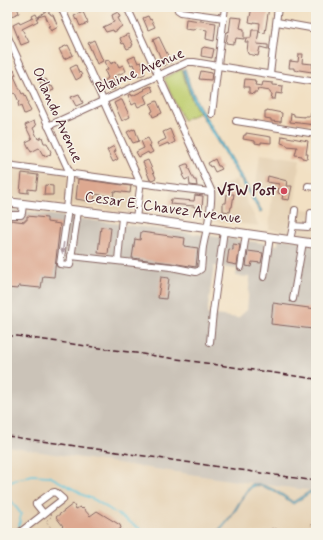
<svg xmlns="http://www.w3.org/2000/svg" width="323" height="540" viewBox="0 0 323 540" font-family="Mynerve,sans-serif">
<rect width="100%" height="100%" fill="#f7f3e8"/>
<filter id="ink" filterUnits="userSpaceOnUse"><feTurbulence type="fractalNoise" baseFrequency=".025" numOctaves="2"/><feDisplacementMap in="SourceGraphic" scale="8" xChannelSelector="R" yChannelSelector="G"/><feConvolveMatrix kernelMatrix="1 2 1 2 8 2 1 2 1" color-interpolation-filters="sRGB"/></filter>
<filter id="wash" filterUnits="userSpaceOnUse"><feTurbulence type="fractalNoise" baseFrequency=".012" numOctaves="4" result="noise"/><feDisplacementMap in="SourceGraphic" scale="16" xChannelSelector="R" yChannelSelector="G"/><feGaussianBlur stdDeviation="0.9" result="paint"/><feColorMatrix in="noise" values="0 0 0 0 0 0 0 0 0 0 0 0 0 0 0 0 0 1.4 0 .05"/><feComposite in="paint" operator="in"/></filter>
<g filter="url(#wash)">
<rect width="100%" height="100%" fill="#f2e0c3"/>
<g fill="#e5d1b4">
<path d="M260,154L300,159L294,207L316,211V238L269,229L272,195L255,192Z"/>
<path d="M7,165L135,182L132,213L7,196Z"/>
<path d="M236,179L259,226L167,216L171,187L214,191Z"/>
<path d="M7,447L236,481L316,491V533H7Z"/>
</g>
<path fill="#cbc3b8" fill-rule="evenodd" d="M7,209L278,245L279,238L316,244V491L236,481L7,447ZM214,266L237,269L236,276L250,277L247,310L238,318L207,314Z"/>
<path fill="#bfce70" stroke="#84764e" d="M182,69C186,85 191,99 199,113L183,120L164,78Z"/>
<g fill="#61c7de" stroke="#567384">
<path d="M185,69L190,86L198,104L262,211L260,212L195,105C190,93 186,82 183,70Z"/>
<path d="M252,484C267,483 282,494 293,502L310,491L316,492V493H310L293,504C286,498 262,483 254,486C246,489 237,510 232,516C228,522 223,527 218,533H216L230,517L246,491Z"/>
</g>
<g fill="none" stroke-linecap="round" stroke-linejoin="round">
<g stroke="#61c7de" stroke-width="1.5">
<path d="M7,482H11L20,478H23L32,475L49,476L77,491L83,495L95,500L147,533"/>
<path d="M7,487L10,482"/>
<path d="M7,489L10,499L21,514L19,526"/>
</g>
</g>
<g id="blocks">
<g fill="#dda890">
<path d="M7,7H17L19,13L9,17L7,13Z"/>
<path d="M252,7L259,9V8H262V7H269L265,33L259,32L260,23L254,22V23L249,22Z"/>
<path d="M47,10L49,13H50L51,15H53L58,27L51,31L48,26H50L45,15L38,17Z"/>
<path d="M83,12L88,23L80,26L77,19L76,20L74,16Z"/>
<path d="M118,12L120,17L118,18L122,26L118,29V30L114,32L113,30L106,32L103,27L114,22L112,15Z"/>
<path d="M36,14L38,18H36L38,21L22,29L29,42L21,45L13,25L19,22L20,24L33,18L32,16Z"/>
<path d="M148,16L150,20L151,19L155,27L148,30L143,18Z"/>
<path d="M231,17L242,18L240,28L244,29V39L236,38L235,43L233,42V44L226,43L228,31L229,32Z"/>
<path d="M186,19L216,23L214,41L206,39L207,30L195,28V29L193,30L185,29Z"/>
<path d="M252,30H259L257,44L268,45V49L260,47L258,56L248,54V53L247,52L248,42H245L246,38H251Z"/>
<path d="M128,34L133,45H132V47L127,49L124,43L122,44L120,38Z"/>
<path d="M159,37L171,62L164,66L153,40Z"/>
<path d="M94,40L103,61L97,64L88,43Z"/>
<path d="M68,45L73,55L64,59L59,49Z"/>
<path d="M204,47L214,49L212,58L201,56L202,48H203Z"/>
<path d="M299,54H303L302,63L313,64L312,72L299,70L298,71L294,70V68H289L290,61L298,62Z"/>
<path d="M135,56L138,63L141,62L143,65L142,66L145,74L138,77L133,64L131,65L128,59Z"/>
<path d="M7,59L13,71L14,70L16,75L14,76L22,94L24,93L28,102L27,104L31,111L24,114L21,106L19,107L18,103L19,102L15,93L14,94L7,78Z"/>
<path d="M109,60L111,64L116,61L119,67L123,65L126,71L112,78L116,87H114L115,89L109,91L104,81L108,78L105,71L108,69L105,61Z"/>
<path d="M76,65L79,73L80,72L82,75L81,76V77L76,80L70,68Z"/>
<path d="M201,71L212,73L211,80L199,79Z"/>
<path d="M46,79L50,87L52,86L54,90L44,94L40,82Z"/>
<path d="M245,79L255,80L254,82H256L255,85L262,86L263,82L273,83V85L283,86L282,94L276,93L275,99H271L272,94L270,93V91L258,89L257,92H254V94L249,93V87H244Z"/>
<path d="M151,86L153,91L144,96L147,103L138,107L136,103L132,105L128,95L131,94L132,96L145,90L144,89Z"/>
<path d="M79,94L83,103L76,106L71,97Z"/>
<path d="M120,100H122L130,117L122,121L114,103Z"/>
<path d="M157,101L162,113L153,117L151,112L153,111L150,104Z"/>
<path d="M314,105L316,106V125L290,122L291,113L294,114V116L305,117V116H310L311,112H313Z"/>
<path d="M267,110L282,113L281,122L271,121V119L265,118V111H267Z"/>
<path d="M34,121L36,126L33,128L38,139L42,137L44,143H47L51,152L50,153L51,154L45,156L44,154L43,155L39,148L31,152L26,142L32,139L25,125Z"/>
<path d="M133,129V130L135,129L139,141L133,143L127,132Z"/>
<path d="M170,129L175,142L169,145L168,143L159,147L157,143L166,139L163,132Z"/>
<path d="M246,133L271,137V143L261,142V144L255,143V141L243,139L244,135H246Z"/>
<path d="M282,136L308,141L306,154H308L307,159L302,158V156L295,155L297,147L287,146V145L281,143Z"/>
<path d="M148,138L151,144L149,145L153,152L149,154L148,152L139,157L136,152L144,148L141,141Z"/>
<path d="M114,146L116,151L114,152L118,159L113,162L107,150Z"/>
<path d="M215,159L218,166H220L222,169L215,172L212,166L210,167L208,163Z"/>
<path d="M148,160L156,178L152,180H150L143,162Z"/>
<path d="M186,164H188L189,167H188L194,180H196L197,186L190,185L189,178L185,180L182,175L184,174L181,166Z"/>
<path d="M22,173L38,175L36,190L28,189V193L20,192Z"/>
<path d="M268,176L287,181L286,186H292L289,200L282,199L283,194L278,193L279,184L267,182Z"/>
<path d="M78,179L131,186L130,193L114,191L113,197L95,194L94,202L76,199Z"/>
<path d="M45,185L53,186V195H44Z"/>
<path d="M227,194H234L232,207H231L230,212L223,211V203H226Z"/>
<path d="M195,195L203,196L202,208L194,207V206L170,204L171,199L194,201Z"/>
<path d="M27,216L47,218V222L60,224L54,277L43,276L41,288L19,286L18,289L7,288V245L10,220L25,222V220H27Z"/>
<path d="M101,227L111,228L108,254L98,253Z"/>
<path d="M141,232L185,238L184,246L198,248L196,267L171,263L132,258L135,239L140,240Z"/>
<path d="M233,244L240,245L237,265L227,263L229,249L233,250Z"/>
<path d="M248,251L263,253L261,263L252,262L251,267L246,266Z"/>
<path d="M161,277L169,278L166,299L158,298Z"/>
<path d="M273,303L316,309L313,329L271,324Z"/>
<path d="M73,504L76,509L80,507L82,509L83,508L90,516L97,511L120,525L121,528L115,533H59L64,530L62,527L63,526L56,517Z"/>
</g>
</g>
</g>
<g filter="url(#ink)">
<use href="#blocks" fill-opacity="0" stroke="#856360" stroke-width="1"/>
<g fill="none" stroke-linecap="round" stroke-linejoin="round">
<defs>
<g id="minor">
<path d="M61,7L139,180L140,188L136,218"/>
<path d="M177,7L178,10L181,12L224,18"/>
<path d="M277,22L316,29"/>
<path d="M7,35L69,171V179L66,209"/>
<path d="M270,74L278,7"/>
<path d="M212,114L225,7"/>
<path d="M236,121L316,134"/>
<path d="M48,126L188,62H194L316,82"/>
<path d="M7,165L29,168L169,187L211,192"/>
<path d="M308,186L316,187"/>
<path d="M68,209L60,264L70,265L78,211"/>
<path d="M295,210L293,226L308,227L310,226L311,213"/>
<path d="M7,217L10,215H21L22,213L23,204"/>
<path d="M290,240L293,226"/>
<path d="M314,243L316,232"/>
<path d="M71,256L171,267L196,272L198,271L201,269C202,262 202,254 203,247C206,231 213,206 211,190L127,7"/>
<path d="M118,260L122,217"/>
<path d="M241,267L246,234"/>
<path d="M264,277L270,237"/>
<path d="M293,299L303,242"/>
<path d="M210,342L213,312L224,230"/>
<path d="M7,530L9,533"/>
<path d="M19,533L63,499L55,492L51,493L36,504L44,514"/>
</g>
<path id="major" d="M7,202L136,218L316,244"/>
</defs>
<use href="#minor" stroke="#856360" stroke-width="8"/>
<use href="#major" stroke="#856360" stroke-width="10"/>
<g stroke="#856360" stroke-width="1" stroke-dasharray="1 3" stroke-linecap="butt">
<path d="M51,514L52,516L46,521L55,533"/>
<path d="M119,533L123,530"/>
<path d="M265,533L272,528L278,529L282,533"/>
<path d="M309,533L313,519L316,518"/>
</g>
<use href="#minor" stroke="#fff" stroke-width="6"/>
<use href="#major" stroke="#fff" stroke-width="8"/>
<g stroke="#4a1f2b" stroke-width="1.5" stroke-dasharray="6 3" stroke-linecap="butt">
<path d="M7,336H17L316,379"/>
<path d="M7,436L316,481"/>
</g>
</g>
<defs><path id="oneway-solid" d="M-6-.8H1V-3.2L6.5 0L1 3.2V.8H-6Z"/></defs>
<use fill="#ae9aa0" href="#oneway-solid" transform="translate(63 248) rotate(98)"/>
</g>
<circle fill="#d1495b" stroke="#f7f3e8" stroke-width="1.5" cx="284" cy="191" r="4"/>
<g text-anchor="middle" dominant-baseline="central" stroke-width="3" stroke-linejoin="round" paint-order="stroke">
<g font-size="15" fill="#4a1f2b" stroke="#f7f3e8">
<text transform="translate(140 71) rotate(-23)">Blaine Avenue</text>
<text transform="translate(57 115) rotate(66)">Orlando Avenue</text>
<text transform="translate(163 208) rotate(8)">Cesar E. Chavez Avenue</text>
</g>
<g font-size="15" font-weight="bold" fill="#4a1f2b" stroke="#f7f3e8" text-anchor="end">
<text x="276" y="191">VFW Post</text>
</g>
</g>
<rect width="323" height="540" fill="none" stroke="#f7f3e8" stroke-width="24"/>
</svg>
